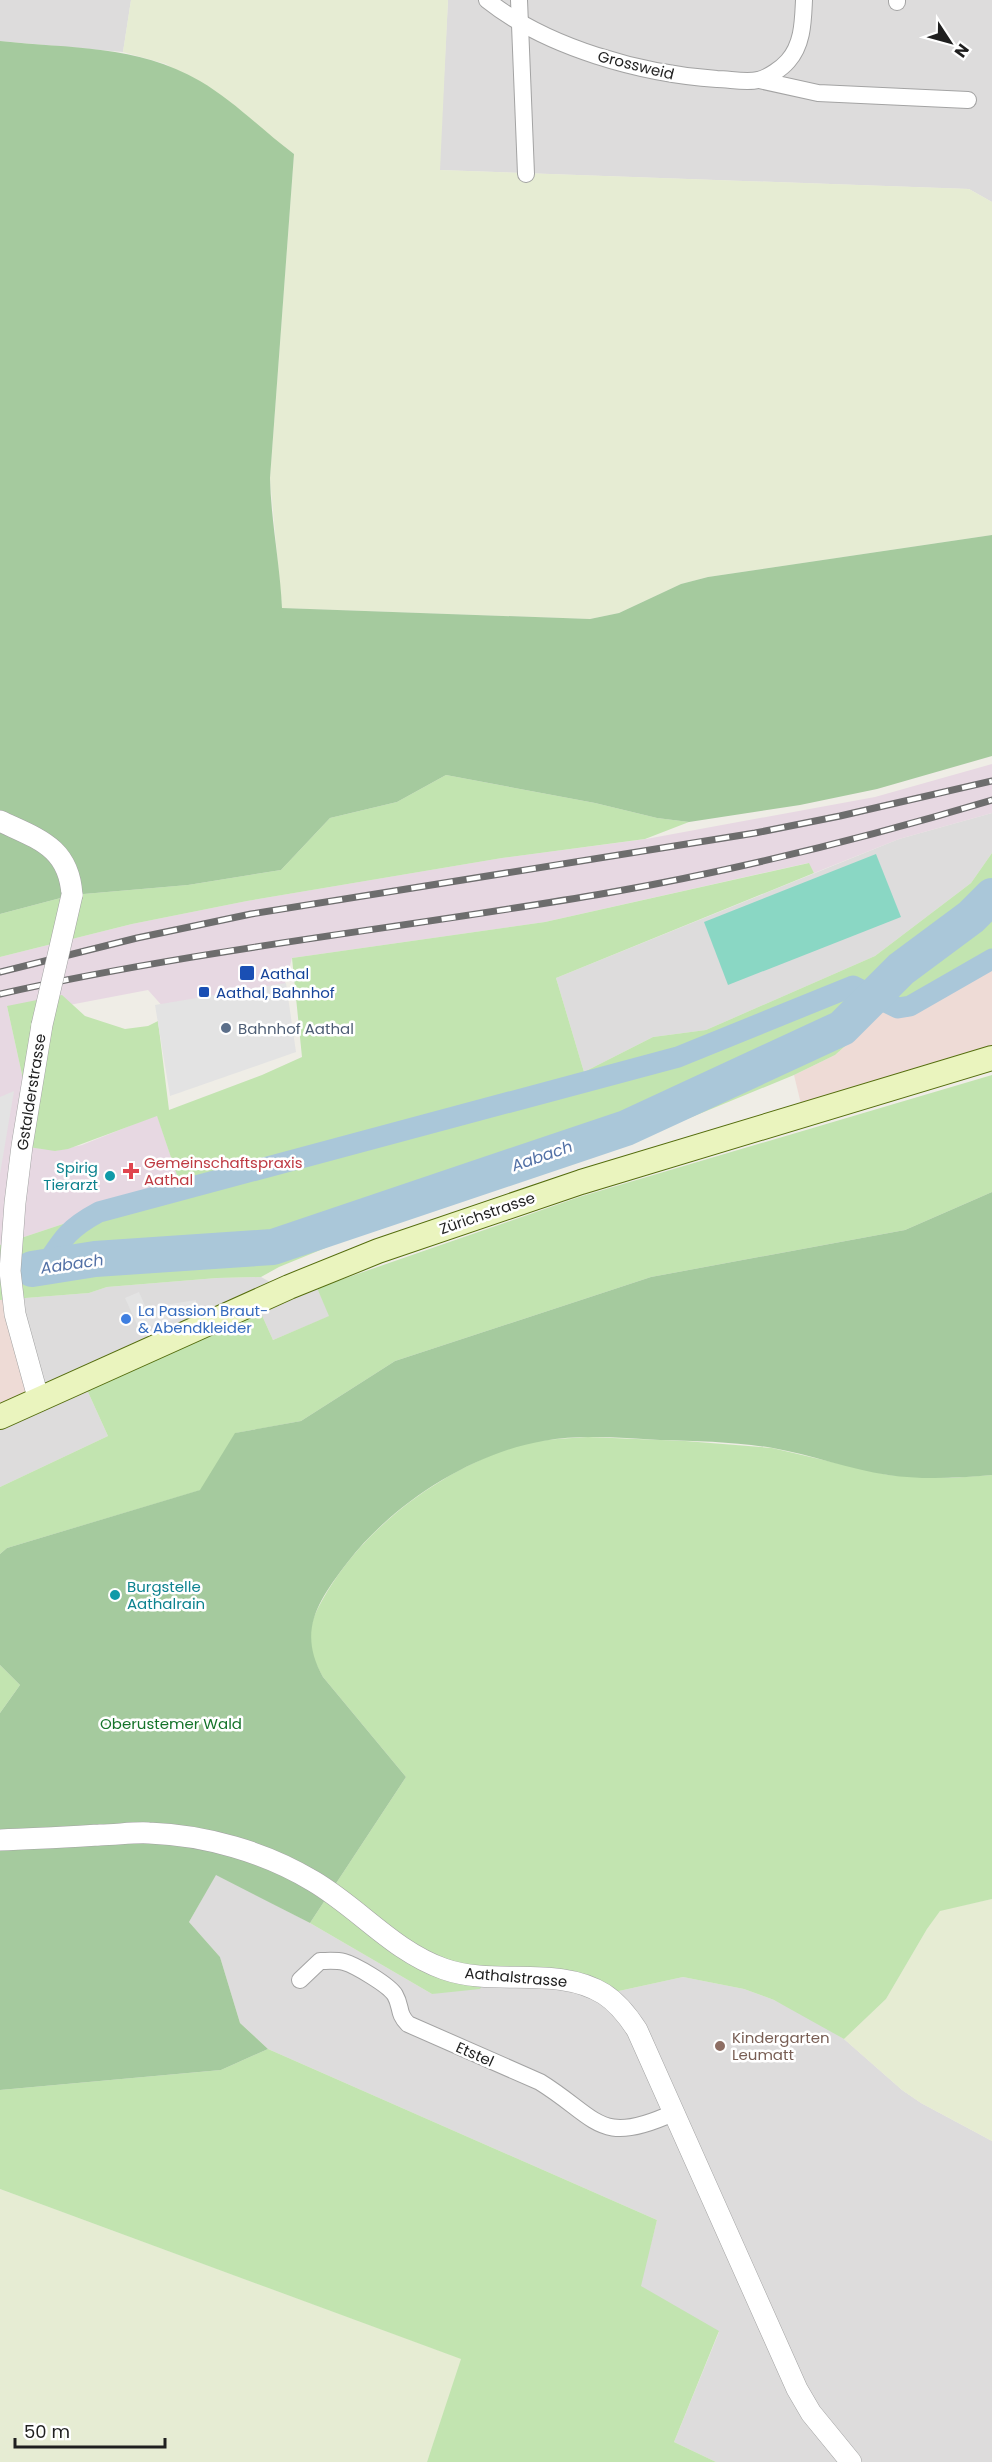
<svg xmlns="http://www.w3.org/2000/svg" width="992" height="2462" viewBox="0 0 992 2462" font-family="Poppins,sans-serif">
<rect width="100%" height="100%" fill="#efede6"/>
<g fill="#dddcdc">
<path d="M0,0H131L123,52L0,41Z"/>
<path d="M448,0H992V202L969,189L439,170Z"/>
<path d="M992,813V853L971,883L875,956L706,1030L653,1037L584,1072L556,978L899,839Z"/>
<path d="M261,1277L292,1294L317,1288L330,1316L273,1340L256,1302L83,1381L108,1436L0,1487V1417L12,1299L89,1293L107,1287L217,1278Z"/>
<path d="M216,1874L310,1923L432,1994L487,1977L605,1994L683,1977L744,1989L774,2000L807,2016L844,2039L902,2090L921,2103L992,2141V2462H716L674,2442L719,2332L640,2286L657,2220L268,2049L240,2023L220,1957L189,1922Z"/>
</g>
<g fill="#eedbd6">
<path d="M992,964V1046L801,1104L794,1075L835,1055L861,1032L884,1005L899,1011L916,1008Z"/>
<path d="M12,1299L39,1401L0,1417V1300Z"/>
</g>
<path fill="#e7d8e2" d="M992,764V813L899,839L814,873L808,863L545,922L292,958L284,987L165,1009L148,990L64,1006H7L28,1102L55,1151L82,1145L157,1115L182,1190L99,1212L0,1245V957L132,924L247,901L502,858L646,839L875,797Z"/>
<g fill="#e6ecd3">
<path d="M131,0H448L440,170L969,189L992,202V535L708,577L681,584L619,613L590,619L282,608L270,478L294,154L166,64L123,52Z"/>
<path d="M992,1899V2141L921,2103L902,2090L844,2039L886,1999L927,1929L940,1910Z"/>
<path d="M0,2189L462,2359L427,2462H0Z"/>
</g>
<g fill="#c2e4b0">
<path d="M446,775L595,803L657,818L689,822L645,839L502,858L247,901L132,924L0,957V914L72,895L188,885L281,870L330,818L397,802Z"/>
<path d="M992,853V964L916,1008L899,1011L884,1005L861,1032L835,1055L794,1075L636,1140L340,1242L279,1267L261,1277L217,1278L107,1287L89,1293L0,1300V1245L99,1212L182,1190L157,1116L68,1149L55,1151L22,1146L28,1102L7,1006L62,995L85,1016L125,1029L148,1026L158,1021L169,1110L262,1075L302,1057L292,958L545,922L809,863L814,873L556,978L584,1072L653,1037L706,1030L875,956L971,883Z"/>
<path d="M992,1075V1192L905,1230L651,1277L395,1361L301,1421L236,1433L201,1490L7,1548L0,1554V1487L108,1436L83,1381L256,1302L273,1340L329,1316L317,1288L579,1197Z"/>
<path d="M588,1437L685,1441L772,1448L888,1475L952,1478L992,1475V1899L940,1911L927,1929L886,1999L844,2039L774,2000L744,1989L683,1977L605,1994L488,1977L480,1989L432,1994L310,1923L406,1777L323,1677C317,1666 311,1656 310,1643C308,1625 318,1607 327,1592C365,1528 437,1474 507,1449C532,1439 561,1439 588,1437Z"/>
<path d="M0,1665L20,1685L0,1713Z"/>
<path d="M268,2049L657,2220L641,2286L719,2331L674,2442L716,2462H427L461,2359L0,2189V2090L221,2070Z"/>
</g>
<g fill="#a5ca9e">
<path d="M0,41C71,49 136,44 200,81C234,101 262,130 294,154L270,478C271,522 280,564 282,608L590,619L619,613L681,584L708,577L992,535V756L877,789L800,805L689,822L657,818L595,803L446,775L397,802L330,818L281,870L188,885L72,895L0,914Z"/>
<path d="M992,1192V1475C957,1478 923,1480 888,1475C849,1469 812,1455 773,1448C736,1442 698,1441 660,1440C622,1438 581,1434 543,1441C471,1453 391,1505 347,1563C318,1601 297,1631 323,1677L406,1777L310,1923L216,1875L189,1922L220,1957L240,2023L268,2049L221,2070L0,2090V1713L20,1685L0,1665V1554L7,1548L200,1490L235,1433L301,1421L395,1361L651,1277L905,1230Z"/>
</g>
<path fill="#8ad7c4" d="M876,854L901,917L728,985L704,922Z"/>
<g fill="#e3e3e3">
<path d="M286,983L296,1052L170,1096L155,1005Z"/>
<path d="M14,1091L0,1174V1097Z"/>
<path d="M139,1292L146,1308L196,1300L195,1314L139,1329L125,1298Z"/>
</g>
<g fill="none" stroke-linecap="round" stroke-linejoin="round">
<path stroke="#aac7d9" stroke-width="21" d="M45,1266C63,1238 69,1228 99,1212L678,1057L853,986L898,1008L910,1006L992,959"/>
<path stroke="#aac7d9" stroke-width="36" d="M32,1269L95,1259L273,1247L626,1128L842,1028L901,969L971,917L992,896"/>
<defs>
<g id="minor">
<path d="M487,0C547,48 642,74 717,79C729,79 746,83 758,80C768,78 782,68 788,61C803,44 803,21 804,0"/>
<path d="M519,0L526,174"/>
<path d="M897,2V0"/>
<path d="M759,80L818,93L968,100"/>
<path d="M300,1980L320,1961C327,1961 336,1960 344,1962C355,1965 389,1985 395,1995C402,2007 397,2013 408,2024L540,2082C598,2118 599,2147 673,2113"/>
</g>
<g id="tertiary">
<path d="M0,821C38,839 69,847 72,895"/>
<path d="M39,1401L15,1314L10,1271L15,1203L22,1146L42,1025"/>
<path d="M0,1840C33,1839 66,1837 100,1835C116,1835 133,1832 149,1833C205,1835 265,1852 313,1881C359,1908 393,1951 444,1969C495,1987 557,1965 604,1994C618,2003 628,2016 637,2030L797,2389L811,2413L851,2462"/>
</g>
<path id="secondary" d="M0,1417L289,1287L378,1251L581,1182L992,1058"/>
</defs>
<use href="#minor" stroke="#a3a3a3" stroke-width="18"/>
<use href="#tertiary" stroke="#a3a3a3" stroke-width="22"/>
<use href="#secondary" stroke="#556d0e" stroke-width="26"/>
<use href="#minor" stroke="#fff" stroke-width="16"/>
<use href="#tertiary" stroke="#fff" stroke-width="21"/>
<use href="#secondary" stroke="#eaf4be" stroke-width="24"/>
<defs>
<g id="rail">
<path d="M0,972L137,938L251,914L755,833L840,816L992,781"/>
<path d="M0,994C200,949 405,928 607,893C737,870 865,838 992,800"/>
</g>
</defs>
<use href="#rail" stroke="#6d6d6d" stroke-width="7"/>
<use href="#rail" stroke="#fff" stroke-width="4.5" stroke-dasharray="14" stroke-linecap="butt"/>
<defs>
<path id="tertiary-bridge" d="M42,1025L72,895"/>
</defs>
<use href="#tertiary-bridge" stroke="#a3a3a3" stroke-width="22" stroke-linecap="butt"/>
<use href="#tertiary-bridge" stroke="#fff" stroke-width="21"/>
</g>
<g fill="#1a4fb4" stroke="#fff" stroke-width="2">
<rect x="239" y="965" width="16" height="16" rx="3"/>
<rect x="198" y="986" width="12" height="12" rx="3"/>
</g>
<circle fill="#5c6f8a" stroke="#fff" stroke-width="2" cx="226" cy="1028" r="6"/>
<path fill="#e0444e" stroke="#fff" stroke-width="2" d="M128 1162h6v6h6v6h-6v6h-6v-6h-6v-6h6z"/>
<g fill="#0f9aa8" stroke="#fff" stroke-width="2">
<circle cx="110" cy="1176" r="6"/>
<circle cx="115" cy="1595" r="6"/>
</g>
<circle fill="#3f7fe0" stroke="#fff" stroke-width="2" cx="126" cy="1319" r="6"/>
<circle fill="#8d6e63" stroke="#fff" stroke-width="2" cx="720" cy="2046" r="6"/>
<g text-anchor="middle" dominant-baseline="central" stroke-width="5" stroke-linejoin="round" paint-order="stroke">
<g font-size="15" fill="#1f1f1f" stroke="#fff">
<text transform="translate(636 65) rotate(14)">Grossweid</text>
<text transform="translate(31 1092) rotate(-81)">Gstalderstrasse</text>
<text transform="translate(487 1213) rotate(-19)">Zürichstrasse</text>
<text transform="translate(516 1977) rotate(5)">Aathalstrasse</text>
<text transform="translate(475 2054) rotate(24)">Etstel</text>
</g>
<g font-size="15" fill="#164399" stroke="#fff" text-anchor="start">
<text x="260" y="973">Aathal</text>
<text x="216" y="992">Aathal, Bahnhof</text>
</g>
<g font-size="15" fill="#4e5e75" stroke="#fff" text-anchor="start">
<text x="238" y="1028">Bahnhof Aathal</text>
</g>
<g font-size="15" fill="#be3a42" stroke="#fff" text-anchor="start">
<text x="144" y="1162">Gemeinschaftspraxis<tspan x="144" dy="17">Aathal</tspan></text>
</g>
<g font-size="15" fill="#0d838f" stroke="#fff" text-anchor="end">
<text x="98" y="1167">Spirig<tspan x="98" dy="17">Tierarzt</tspan></text>
<text x="127" y="1586" text-anchor="start">Burgstelle<tspan x="127" dy="17">Aathalrain</tspan></text>
</g>
<g font-size="15" fill="#366cbe" stroke="#fff" text-anchor="start">
<text x="138" y="1310">La Passion Braut-<tspan x="138" dy="17">&amp; Abendkleider</tspan></text>
</g>
<g font-size="15" fill="#15742a" stroke="#fff">
<text x="171" y="1723">Oberustemer Wald</text>
</g>
<g font-size="15" fill="#785e54" stroke="#fff" text-anchor="start">
<text x="732" y="2037">Kindergarten<tspan x="732" dy="17">Leumatt</tspan></text>
</g>
<g font-size="16" font-style="italic" fill="#5371a6" stroke="#fff">
<text transform="translate(542 1156) rotate(-19)">Aabach</text>
<text transform="translate(72 1264) rotate(-8)">Aabach</text>
</g>
</g>
<g transform="translate(950 42) rotate(126)" stroke="#ffffff" stroke-width="4.5" paint-order="stroke">
<path d="M0-4.5L10 22L0 15L-10 22Z" fill="#1f1f1f"/>
<text y="-9" font-size="16" font-weight="bold" text-anchor="middle" fill="#1f1f1f">N</text>
</g>
<path d="M15 2438v9h150v-9" fill="none" stroke="#1f1f1f" stroke-width="3"/>
<text x="24" y="2438" font-size="18" fill="#1f1f1f" stroke="#ffffff" stroke-width="4.5" paint-order="stroke">50 m</text>
</svg>
